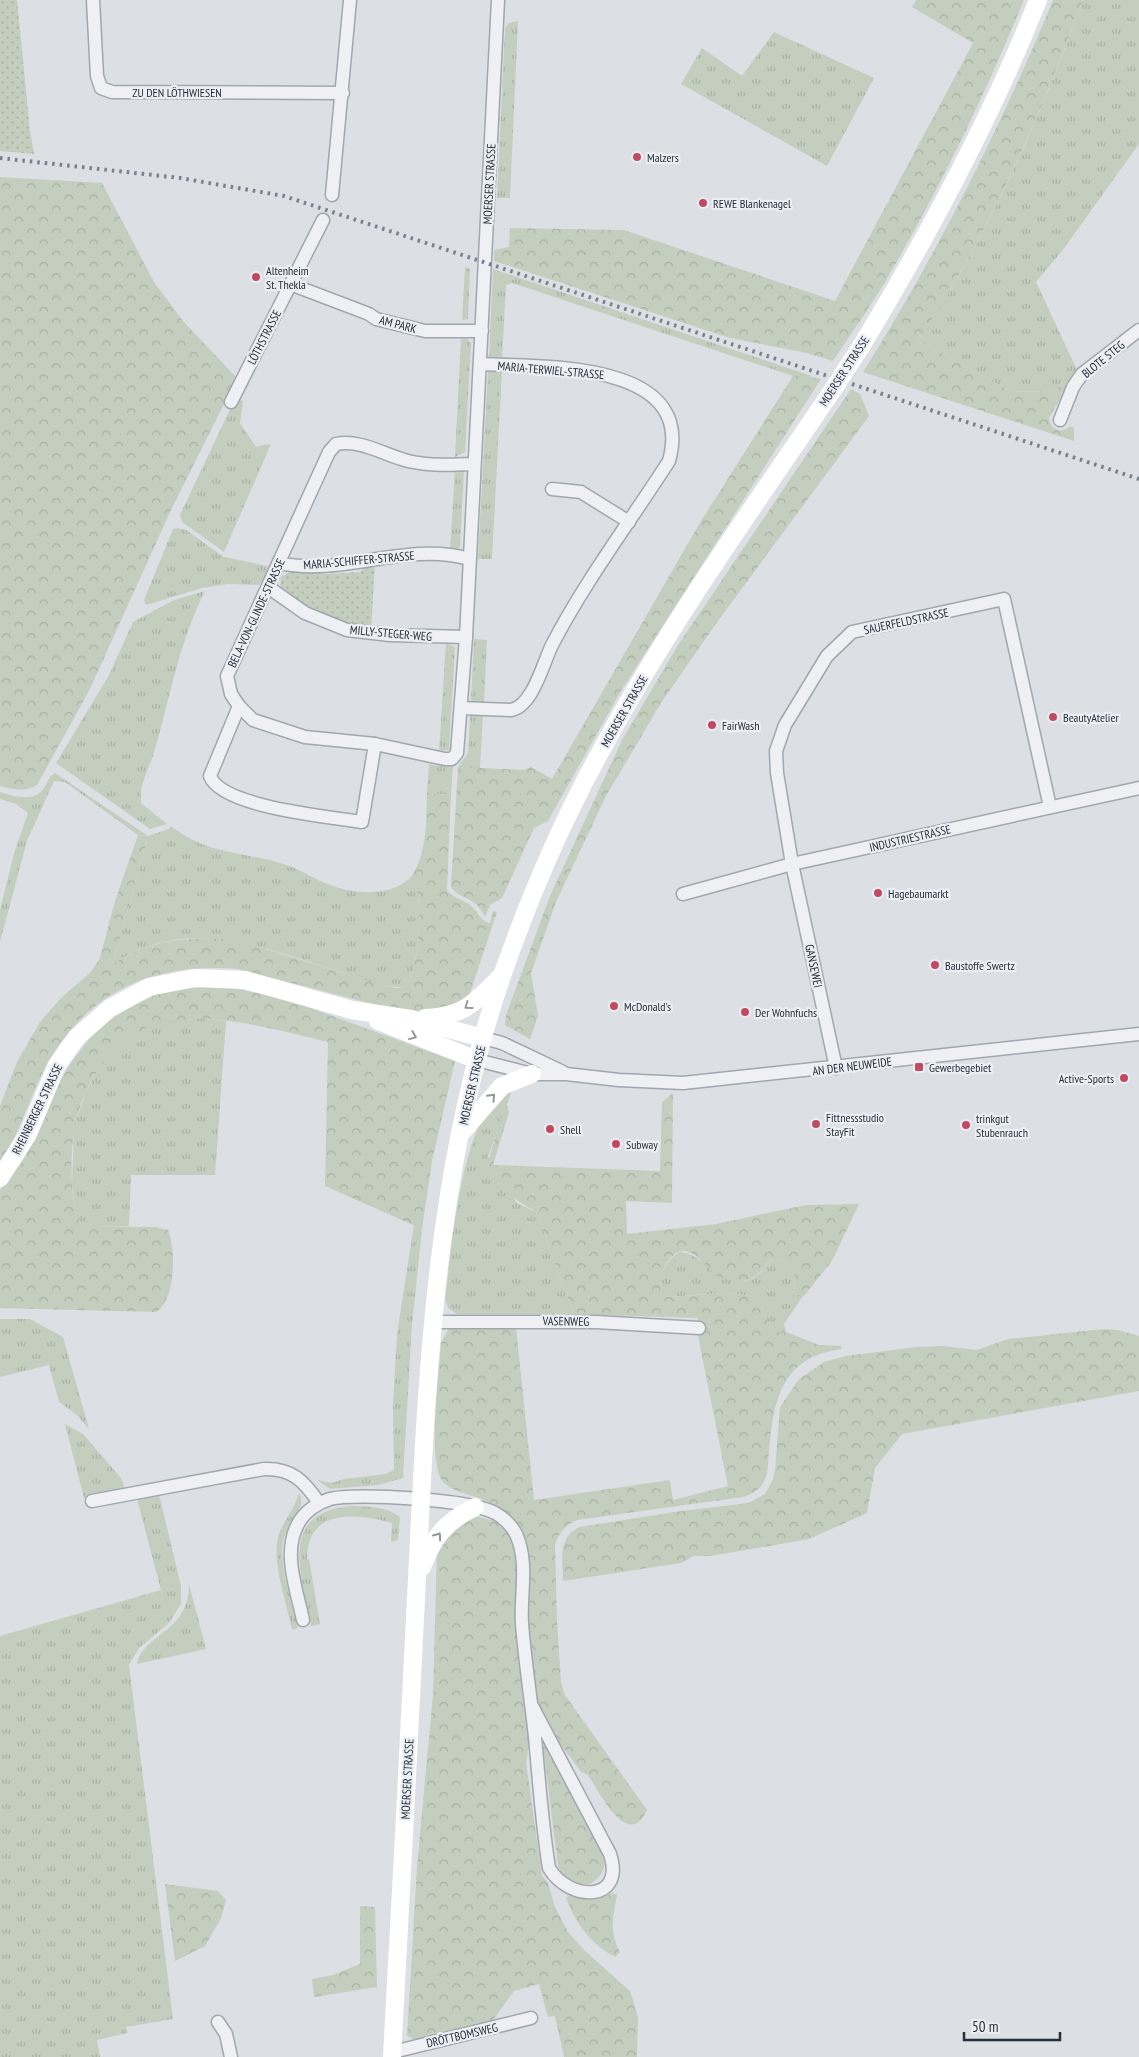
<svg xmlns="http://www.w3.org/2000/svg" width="1139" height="2057" viewBox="0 0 1139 2057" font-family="'PT Sans Narrow',sans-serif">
<defs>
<pattern id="grass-tufts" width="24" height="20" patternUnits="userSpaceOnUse" patternTransform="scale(1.25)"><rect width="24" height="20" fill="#c3cebe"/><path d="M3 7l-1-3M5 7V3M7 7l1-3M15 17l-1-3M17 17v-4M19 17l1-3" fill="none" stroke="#a8b1a4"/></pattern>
<pattern id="forest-crowns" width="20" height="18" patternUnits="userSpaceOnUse" patternTransform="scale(1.25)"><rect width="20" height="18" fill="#c3cebe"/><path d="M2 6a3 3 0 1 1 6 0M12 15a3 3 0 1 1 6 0" fill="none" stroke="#a8b1a4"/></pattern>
<pattern id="park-dots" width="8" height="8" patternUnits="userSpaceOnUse" patternTransform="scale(1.25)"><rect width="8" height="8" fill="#c3cebe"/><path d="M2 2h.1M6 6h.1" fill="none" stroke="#a8b1a4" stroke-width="1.8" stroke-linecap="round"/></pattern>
</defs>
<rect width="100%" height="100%" fill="#dce0e5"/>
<g fill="url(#grass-tufts)">
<path d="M1083,0H1139V144L1062,251L1036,282L1077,370L1071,381L1049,392L1010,391L918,340C986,242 1042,113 1083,0Z"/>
<path d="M518,21L510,198H497L505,28L509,23Z"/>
<path d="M774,32L874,78L827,166L681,84L702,48L742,76Z"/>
<path d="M465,267L470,269L468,319L462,320Z"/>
<path d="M493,269L812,376H793L512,283L506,285L502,359L489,356Z"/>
<path d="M461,338L468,339L471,343L465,452L455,457Z"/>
<path d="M491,370H502L492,559H478L488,372Z"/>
<path d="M240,400L243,401L240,423L256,447L271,444L224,552L182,522L180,515L233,403Z"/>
<path d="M455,468L464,471L460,548L450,552Z"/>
<path d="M177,528L186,530L224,557L268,566C270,572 264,582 258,585L229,584L202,588L146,605L144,600L173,529Z"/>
<path d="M205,591C179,643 171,694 155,749C150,768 139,782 141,803L167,824L150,829L56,763L109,675L133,622L174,600Z"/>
<path d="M474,639L487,640L484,703L471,701Z"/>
<path d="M446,643L455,647L449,750L439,751Z"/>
<path d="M473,714H483L480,769L458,767L468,753L470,716Z"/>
<path d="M439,763L453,766L451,795L427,793L429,764L438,766Z"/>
<path d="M55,773L148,836L169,829L171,826C208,855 241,851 283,864C298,868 311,877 325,883C351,894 387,898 409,879L415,882C423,904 419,967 407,986C386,990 364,980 344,973C267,949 188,914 113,964L148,836L138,835L65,782L54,781L27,841L0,942V910L15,850L28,813L16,804L0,799V792C13,796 35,803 44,788C48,782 48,777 55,773Z"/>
<path d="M196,1018L226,1021L215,1175H131L129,1226H87L79,1222L75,1211L72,1184L74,1126L86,1092L101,1063L118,1044L133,1034L163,1021Z"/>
<path d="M512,1091L488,1157L517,1203L536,1212L574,1314H457L449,1309L445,1300C451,1252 461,1129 498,1097C501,1094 507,1093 512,1091Z"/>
<path d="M414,1225L422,1229L412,1325L403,1478L378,1485L330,1489L317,1480L332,1483L344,1479L386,1474L394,1470L393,1407L397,1334Z"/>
<path d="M680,1252C705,1254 715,1283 742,1281C756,1280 762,1272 769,1261C782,1258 786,1262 794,1271L795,1294L803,1296L784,1324L786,1332L775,1331L763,1314L744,1295L724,1293L668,1297L661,1294C657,1278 666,1259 680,1252Z"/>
<path d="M0,1319H30L63,1337L89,1429L77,1415L59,1402L49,1365L0,1377Z"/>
<path d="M65,1424L83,1434L121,1478L124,1486L123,1491L84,1498Z"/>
<path d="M299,1493C308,1509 286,1525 283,1541C279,1566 292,1603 298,1628L292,1630C287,1604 272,1563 278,1538C282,1522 295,1509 299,1493Z"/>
<path d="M159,1494L181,1586V1604L169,1623L139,1648L129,1665L173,2019L126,2027L127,2033L97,2040L100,2057H0V1636L161,1590L137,1499Z"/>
<path d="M353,1506C369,1507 386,1506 400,1517L398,1540L391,1542L392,1523C356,1513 307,1508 307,1559H309L320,1624L311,1626C301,1574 277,1511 353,1506Z"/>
<path d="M189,1584L206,1649L137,1664C144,1632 189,1634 189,1584Z"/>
</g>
<g fill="url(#forest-crowns)">
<path d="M916,0H1024C984,97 938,192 885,282C869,309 850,335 833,361L807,353L730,338L494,261V250L509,247L510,228L624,230L835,301L973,43L912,7Z"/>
<path d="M1053,0H1083C1041,114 987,240 918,340L1010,391L1049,392L1071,381L1049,418C1050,430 1062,434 1070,426L1074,428V441L863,372C937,254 1000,129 1053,0Z"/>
<path d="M0,177L102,183L154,282L183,321L237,378L171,510L89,691L37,785C25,792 13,790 0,786Z"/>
<path d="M804,375L821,379L621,691L548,821L534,828L502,898L490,905L485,917C475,895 459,900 451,887L458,767L524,770L531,767L552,779L701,521L793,376Z"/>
<path d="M851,389L860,394L869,416L715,625L661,703L606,796L556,902L531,973L538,1016L530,1039L505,1025L506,1015L550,896L622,740L678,645Z"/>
<path d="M427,793L451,795L447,890C453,898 462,899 470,905C479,911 479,921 490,923L493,911L497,912L468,999L431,1015L396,1010L238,969C156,962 91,989 48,1062C33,1090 23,1121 9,1150L0,1162V1106L17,1062L40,1022L61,998L91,972L100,958L115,901L138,835L148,836L113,964C152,938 195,936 240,941L385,986L397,988L407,986C419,967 423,904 415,883L409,879C428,857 426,820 427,793Z"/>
<path d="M204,986L228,987L289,1000L455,1061L432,1161L422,1229L325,1186L328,1042C227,1018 123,984 79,1110C70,1138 68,1193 79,1222L87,1226L156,1227L168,1230C176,1249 176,1300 156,1312L0,1308V1190L22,1162L35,1139L60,1081L72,1061L90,1038L111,1019L135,1004L157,994Z"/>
<path d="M673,1093L672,1203L626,1201L627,1234L716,1224L806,1205L859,1204L832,1261L804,1296L795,1294L794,1271C786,1262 782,1258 769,1261C758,1279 742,1287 720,1277C709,1272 702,1258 691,1253C669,1243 657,1279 661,1294L668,1297L724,1293L744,1295L759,1300L763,1314L775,1331L786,1332L819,1345L841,1346L842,1349C781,1357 774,1399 769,1451C768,1460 769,1472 764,1481C760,1490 752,1494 743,1497L577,1520C565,1525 559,1533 555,1545L557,1622L561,1682L565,1695L647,1810C628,1852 599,1791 588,1775L581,1772C567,1751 546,1729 538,1705C529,1679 529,1645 529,1618C529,1593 533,1563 524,1538C507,1490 454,1501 441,1479C428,1455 439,1374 441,1343L448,1330L455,1324L516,1327L534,1500L670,1480L673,1500L728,1486L697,1331L698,1318L574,1314L536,1212L505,1193L491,1176L487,1165L504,1109L507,1105L509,1112L493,1165L660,1171L662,1102Z"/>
<path d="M1103,1329L1118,1330L1139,1336V1391L902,1434L875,1468L867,1513L809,1539L711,1556H694L681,1563L563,1581C563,1560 557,1537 580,1527L674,1512L748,1503L765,1494L773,1480L775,1470L780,1407L799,1379L824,1362L846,1356L917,1347L943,1346L977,1350L1008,1339Z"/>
<path d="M479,1517L491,1520L504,1527L511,1536L517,1553L516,1639L529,1745L526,1762L542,1876L548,1883L555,1907L568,1932L585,1951L630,1991L638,2017L637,2057H564L555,2016L548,2017L539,1984L514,1991L491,2023L428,2040H415L407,2036L417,1867L433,1695L437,1547L468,1518Z"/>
<path d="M546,1744L603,1852C607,1866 603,1877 589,1884C575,1887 563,1879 558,1866L543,1747Z"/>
<path d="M165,1884L218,1891L226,1900L221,1918L205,1946L175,1961Z"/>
<path d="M612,1893L617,1895C613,1917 609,1931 620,1952L615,1957C591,1944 576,1924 566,1898L571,1895C585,1901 599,1901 612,1893Z"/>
<path d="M360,1906L375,1907L377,1987L314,1997L312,1979L333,1975L360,1964Z"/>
</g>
<g fill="url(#park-dots)">
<path d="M0,0H17L30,131L34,154L0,151Z"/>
<path d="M375,564L371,630L362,629L358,625L316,615L280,589L281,577L291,571L318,570L325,574L360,572L366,566Z"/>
</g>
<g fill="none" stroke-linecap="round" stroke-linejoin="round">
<defs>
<g id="minor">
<path d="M93,0L97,76L101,88L112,92L343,93"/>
<path d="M332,195L350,0"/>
<path d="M290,284L369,314L376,319L425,331H482"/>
<path d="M231,402L323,220"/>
<path d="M1060,420L1073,387L1082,374L1139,330"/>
<path d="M474,464C451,465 430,466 408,461C384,455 361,439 336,444L329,452L227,676L231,694L239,706L253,720L305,737L375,744L445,759H452L457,753L466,637L498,0"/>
<path d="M552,489L581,492L629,522"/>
<path d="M279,563C342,577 406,541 469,559"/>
<path d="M268,587L305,613L347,630L390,635L466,637"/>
<path d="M239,706L210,776C221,807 330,817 362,822L375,744"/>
<path d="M461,708L511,710C533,706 543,663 552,645C584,583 631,520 669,461C697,360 541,367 480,364"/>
<path d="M683,894L792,864L1139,788"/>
<path d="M483,1038L502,1043L563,1072"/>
<path d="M477,1060L532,1074H566L619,1080L683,1083L1139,1034"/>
<path d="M836,1068L792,864L777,773L776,751L785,725L827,656L852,632L1004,599L1050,807"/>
<path d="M432,1322H596L699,1328"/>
<path d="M92,1501L264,1469C292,1468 304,1481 319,1503"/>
<path d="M303,1620C297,1591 282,1552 298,1524C304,1512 317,1503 330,1499C355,1492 473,1500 495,1513C503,1517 512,1526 516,1534C529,1563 520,1594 522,1624C525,1662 531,1699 535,1737C539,1780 542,1825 549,1868C569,1902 626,1903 610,1854L531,1704"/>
<path d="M218,2022L226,2034L231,2057"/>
<path d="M393,2052L531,2018"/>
</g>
</defs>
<use href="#minor" stroke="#a2a7ae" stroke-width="15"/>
<use href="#minor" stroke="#eef0f4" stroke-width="12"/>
<g stroke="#fff" stroke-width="18">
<path d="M862,345C929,234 990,121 1038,0"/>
<path d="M425,1018C465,1016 474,1003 501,976"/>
<path d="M378,1021L477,1060"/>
<path d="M461,1133L502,1086L532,1074"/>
<path d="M0,1178L28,1134L57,1065L77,1037L110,1008L149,987L194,978L245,980L352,1010L411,1019L483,1038"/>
<path d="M422,1567C434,1536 445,1522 475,1507"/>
<path d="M392,2057C401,1898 409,1738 417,1579C427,1376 435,1170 502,976C529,898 562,821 602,749C669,624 753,508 832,391"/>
</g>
<path stroke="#77808d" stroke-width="4" stroke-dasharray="2.5 5" stroke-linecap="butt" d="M0,158L180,178L284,196L1139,479"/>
<path stroke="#fff" stroke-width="18" d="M832,391L862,345"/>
</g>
<defs><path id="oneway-chevron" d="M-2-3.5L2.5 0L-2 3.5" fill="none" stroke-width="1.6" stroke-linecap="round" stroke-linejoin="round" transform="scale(1.25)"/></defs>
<g stroke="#93979c">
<use href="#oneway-chevron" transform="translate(468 1006) rotate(144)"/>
<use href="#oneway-chevron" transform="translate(413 1036) rotate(22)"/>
<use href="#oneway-chevron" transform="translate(492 1097) rotate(-47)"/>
<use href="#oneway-chevron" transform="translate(438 1536) rotate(-55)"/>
</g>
<g fill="#c14a60" stroke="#ebeff3" stroke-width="2">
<circle cx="637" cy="157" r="5"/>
<circle cx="703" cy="203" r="5"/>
<circle cx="256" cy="277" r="5"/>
<circle cx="1053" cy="717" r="5"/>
<circle cx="712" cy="725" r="5"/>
<circle cx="878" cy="893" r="5"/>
<circle cx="935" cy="965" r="5"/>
<circle cx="614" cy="1006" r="5"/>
<circle cx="745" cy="1012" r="5"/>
<rect x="914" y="1062" width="10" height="10" rx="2.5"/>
<circle cx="1124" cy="1078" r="5"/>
<circle cx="816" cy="1124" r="5"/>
<circle cx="966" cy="1125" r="5"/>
<circle cx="550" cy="1129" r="5"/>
<circle cx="616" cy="1144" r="5"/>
</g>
<g text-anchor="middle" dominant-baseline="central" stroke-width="4.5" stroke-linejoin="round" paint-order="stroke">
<g font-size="12" fill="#272f3a" stroke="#ebeff3">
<text x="177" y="92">ZU DEN LÖTHWIESEN</text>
<text transform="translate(489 184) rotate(-87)">MOERSER STRASSE</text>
<text transform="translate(398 324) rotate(15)">AM PARK</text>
<text transform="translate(264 337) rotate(-63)">LÖTHSTRASSE</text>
<text transform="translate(1103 359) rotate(-39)">BLOTE STEG</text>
<text transform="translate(551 370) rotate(5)">MARIA-TERWIEL-STRASSE</text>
<text transform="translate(844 371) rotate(-57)">MOERSER STRASSE</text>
<text transform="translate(359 560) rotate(-5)">MARIA-SCHIFFER-STRASSE</text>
<text transform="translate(256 613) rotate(-65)">BELA-VON-GLINDE-STRASSE</text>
<text transform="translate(906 621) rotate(-12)">SAUERFELDSTRASSE</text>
<text transform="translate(391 633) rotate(5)">MILLY-STEGER-WEG</text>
<text transform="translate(624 711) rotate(-60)">MOERSER STRASSE</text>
<text transform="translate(910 838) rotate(-13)">INDUSTRIESTRASSE</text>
<text transform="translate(814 966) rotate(78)">GANSEWEI</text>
<text transform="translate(852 1066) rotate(-7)">AN DER NEUWEIDE</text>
<text transform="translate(472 1085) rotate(-77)">MOERSER STRASSE</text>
<text transform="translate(37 1109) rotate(-64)">RHEINBERGER STRASSE</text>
<text transform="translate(566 1321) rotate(1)">VASENWEG</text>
<text transform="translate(407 1779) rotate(-87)">MOERSER STRASSE</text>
<text transform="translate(462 2035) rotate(-13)">DRÖTTBOMSWEG</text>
</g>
<g font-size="12" fill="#272f3a" stroke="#ebeff3" text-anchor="start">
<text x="647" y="157">Malzers</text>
<text x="713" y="203">REWE Blankenagel</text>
<text x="266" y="270">Altenheim<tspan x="266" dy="14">St. Thekla</tspan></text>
<text x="1063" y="717">BeautyAtelier</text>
<text x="722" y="725">FairWash</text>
<text x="888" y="893">Hagebaumarkt</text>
<text x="945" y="965">Baustoffe Swertz</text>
<text x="624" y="1006">McDonald's</text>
<text x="755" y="1012">Der Wohnfuchs</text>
<text x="929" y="1067">Gewerbegebiet</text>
<text x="1114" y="1078" text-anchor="end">Active-Sports</text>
<text x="826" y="1117">Fittnessstudio<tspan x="826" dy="14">StayFit</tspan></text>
<text x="976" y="1118">trinkgut<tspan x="976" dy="14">Stubenrauch</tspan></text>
<text x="560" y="1129">Shell</text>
<text x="626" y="1144">Subway</text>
</g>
</g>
<path d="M964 2032v8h96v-8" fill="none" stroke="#272f3a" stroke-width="2.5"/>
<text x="972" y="2032" font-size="15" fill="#272f3a" stroke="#ebeff3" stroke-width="4" paint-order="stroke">50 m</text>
</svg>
